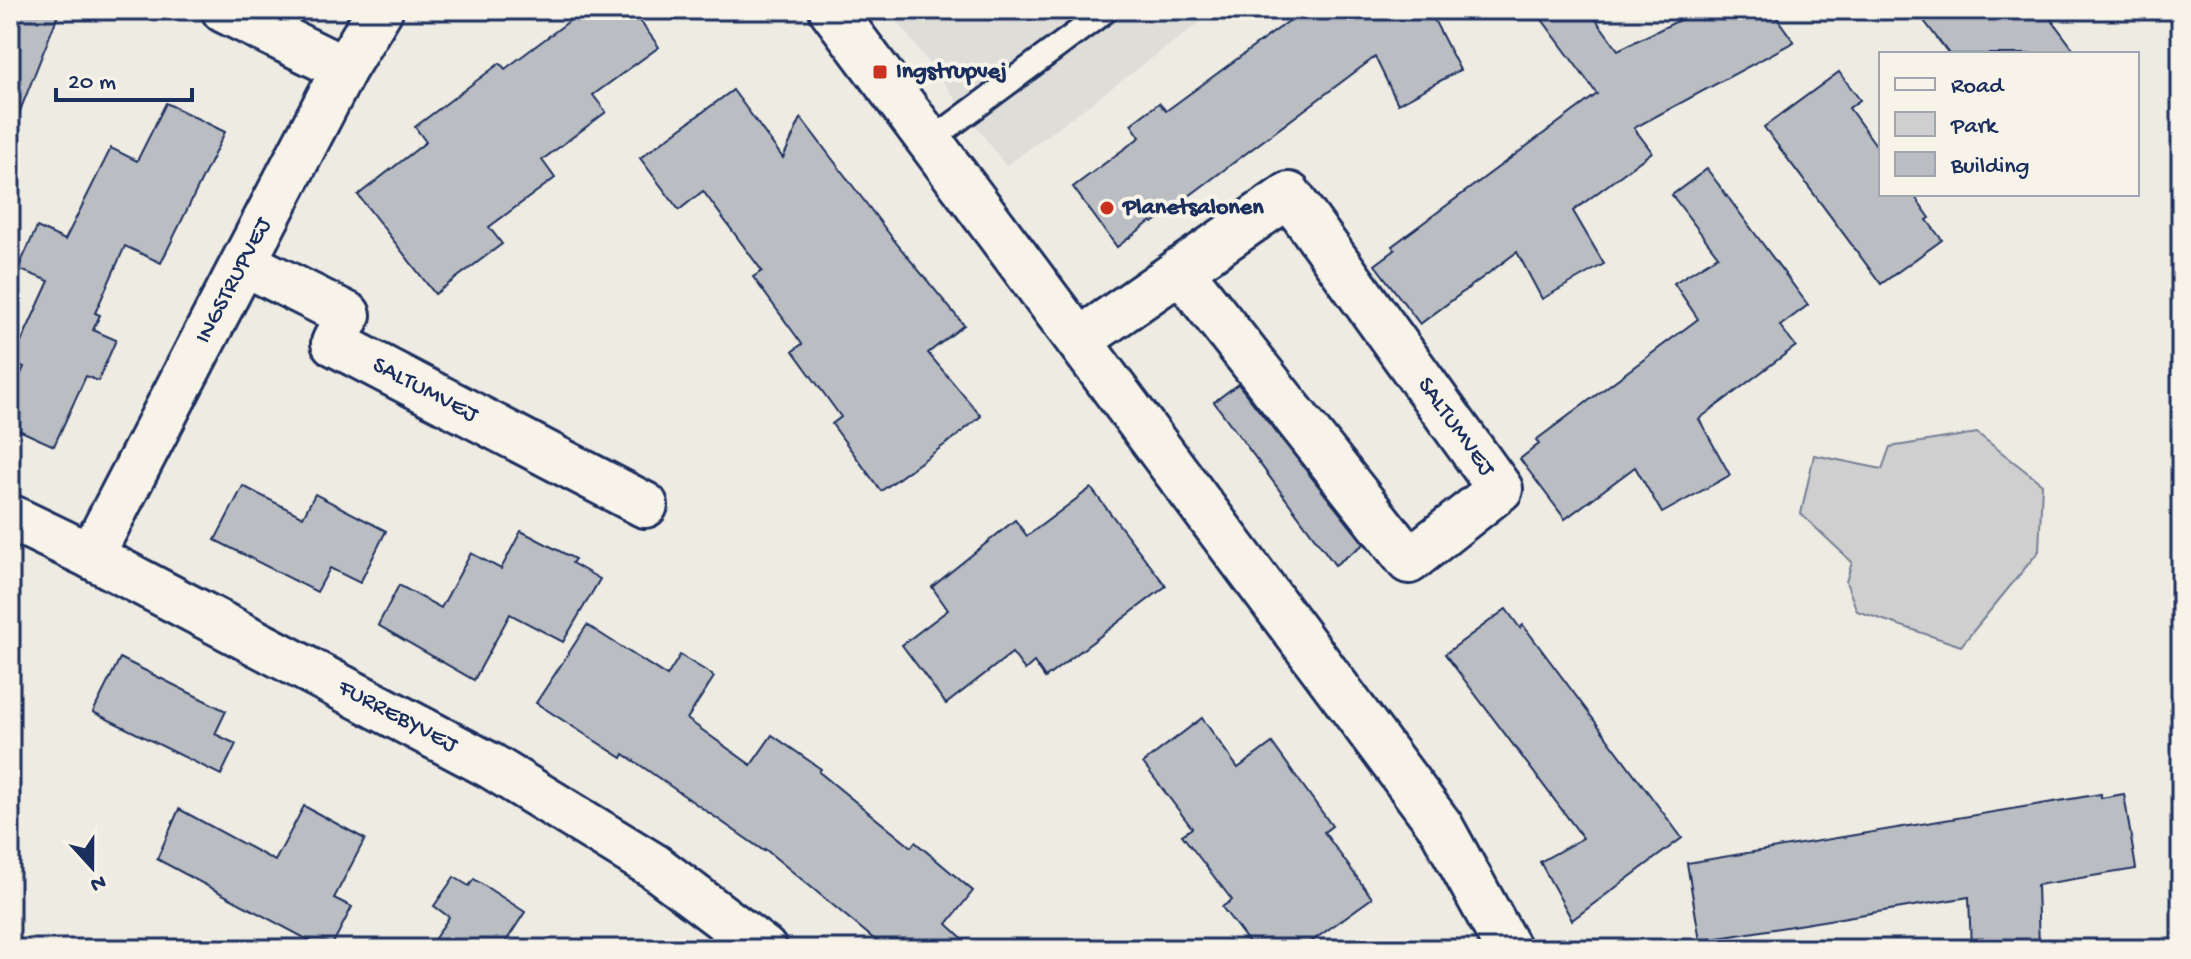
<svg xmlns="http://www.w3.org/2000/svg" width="2191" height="959" viewBox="0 0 2191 959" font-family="'Gochi Hand',sans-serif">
<rect width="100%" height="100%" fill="#eeebe2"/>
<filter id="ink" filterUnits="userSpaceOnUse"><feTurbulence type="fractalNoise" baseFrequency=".0125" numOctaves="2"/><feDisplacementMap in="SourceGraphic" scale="16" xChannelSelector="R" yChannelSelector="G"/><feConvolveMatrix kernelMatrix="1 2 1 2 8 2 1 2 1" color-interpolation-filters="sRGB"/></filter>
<g filter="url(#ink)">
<path fill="#deddd8" d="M889,10H1217L1006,166Z"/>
<path fill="#cfcfcf" stroke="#757f96" stroke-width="2" d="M1977,433L2042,484L2039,551L1961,646L1857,611L1846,582L1852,562L1801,514L1814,455L1882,469L1890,447Z"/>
<g fill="#babdc2" stroke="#1b2f5e" stroke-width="2">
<path d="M10,10H60L12,131H10Z"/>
<path d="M584,10H632L659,47L593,95L606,112L542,160L555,178L489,227L502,244L435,294L358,195L426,142L415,127L500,63L505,69Z"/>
<path d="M1304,10H1429L1460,70L1398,104L1375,57L1153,223L1151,221L1117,247L1073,187L1140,137L1131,124L1159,103L1166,111Z"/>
<path d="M1535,10H1589L1618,50L1700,10H1771L1794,42L1634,128L1652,152L1573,211L1604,264L1542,299L1517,252L1420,324L1375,265L1395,250L1392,246L1597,94Z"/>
<path d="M1916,10H2044L2077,54H1949Z"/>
<path d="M1839,72L1860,100L1849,108L1881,152V194H1913L1930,218L1927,220L1942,240L1881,284L1764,127Z"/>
<path d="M733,90L783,158L801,118L897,244L964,325L928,353L981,416L958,435L881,491L832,424L841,417L793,351L802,344L753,277L762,271L703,191L679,210L640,158Z"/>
<path d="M166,103L225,132L161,263L125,246L95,313L100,315L93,330L116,340L98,381L86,376L54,446L10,426V398L24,367L12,362L49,281L18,269L37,227L65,240L111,148L137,161Z"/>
<path d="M1707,169L1808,305L1780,326L1796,346L1699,419L1730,475L1662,513L1635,467L1565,519L1520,459L1539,444L1536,440L1698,319L1674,283L1718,256L1672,195Z"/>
<path d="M1238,384L1364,544L1335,565L1214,402Z"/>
<path d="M243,486L303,517L315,494L386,531L360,583L330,568L317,592L215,540Z"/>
<path d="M1091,488L1166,586L1045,678L1034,662L1025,670L1012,653L946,704L902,645L948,610L932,587L1015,520L1027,536Z"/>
<path d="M521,531L575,559L572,563L600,579L563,642L510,614L474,680L378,625L399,585L441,608L471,553L501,569Z"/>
<path d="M1506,609L1520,628L1523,625L1682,838L1572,920L1540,862L1583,838L1445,654Z"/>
<path d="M587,625L667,676L680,655L711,674L714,677L687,719L751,765L772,735L821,769L819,772L911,847L915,842L973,891L947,924L974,949H886L765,849L764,851L624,754L622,758L536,703Z"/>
<path d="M120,658L226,711L215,734L236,744L221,775L93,712Z"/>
<path d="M1202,718L1238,768L1272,743L1332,826L1324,832L1372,898L1301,949H1254L1222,907L1232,900L1182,835L1192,828L1143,763Z"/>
<path d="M2101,794V798L2124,794L2136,869L2037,885L2039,948L1971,949L1969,897L1700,941L1687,863Z"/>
<path d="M304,806L365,839L334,898L352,907L330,949H325L157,859L179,809L275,861Z"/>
<path d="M454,877L469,886L474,879L525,912L501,949H428L449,917L434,906Z"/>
</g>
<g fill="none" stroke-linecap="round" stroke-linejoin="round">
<defs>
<path id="lane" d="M930,141L1107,10"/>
<g id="street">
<path d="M224,10L344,69"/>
<path d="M832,10L1441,827L1508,949"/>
<path id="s1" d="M244,263L348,315L334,343L645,505"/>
<path id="s2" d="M1080,340L1289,195L1500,489L1409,561L1180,270"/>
<path id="s3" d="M10,517L91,556L491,766L654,866L764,949"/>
<path id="s4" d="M91,556L344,69L380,10"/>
</g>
</defs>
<use href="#lane" stroke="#1b2f5e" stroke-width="28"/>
<use href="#street" stroke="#1b2f5e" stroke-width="50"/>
<use href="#lane" stroke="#f7f3e8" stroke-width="22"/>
<use href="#street" stroke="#f7f3e8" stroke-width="44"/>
</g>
</g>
<g fill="#c8321e" stroke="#f7f3e8" stroke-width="3">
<rect x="872" y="64" width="16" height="16" rx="4"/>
<circle cx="1107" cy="208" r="8"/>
</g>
<g text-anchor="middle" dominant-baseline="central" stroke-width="8" stroke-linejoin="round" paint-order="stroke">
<g font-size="24" font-weight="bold" fill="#1b2f5e" stroke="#f7f3e8" text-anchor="start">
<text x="896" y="72">Ingstrupvej</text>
<text x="1123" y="208">Planetsalonen</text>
</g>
<g font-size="24" fill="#1b2f5e" stroke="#f7f3e8">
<text stroke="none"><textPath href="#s4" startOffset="310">INGSTRUPVEJ</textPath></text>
<text stroke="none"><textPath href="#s1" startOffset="250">SALTUMVEJ</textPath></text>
<text stroke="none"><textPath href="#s2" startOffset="540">SALTUMVEJ</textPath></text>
<text stroke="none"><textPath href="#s3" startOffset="436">FURREBYVEJ</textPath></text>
</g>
</g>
<rect width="2191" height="959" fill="none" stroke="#f7f3e8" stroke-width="40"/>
<rect x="20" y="20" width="2151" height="919" fill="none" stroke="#1b2f5e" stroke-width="3" filter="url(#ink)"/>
<rect x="1879" y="52" width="260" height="144" fill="#f7f3e8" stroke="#9fa5b1" stroke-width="2"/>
<rect x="1895" y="78" width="40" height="12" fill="#f7f3e8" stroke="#9fa5b1" stroke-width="2"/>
<text x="1951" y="92" font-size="24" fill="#1b2f5e">Road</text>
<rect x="1895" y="112" width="40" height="24" fill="#cfcfcf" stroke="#9fa5b1" stroke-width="2"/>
<text x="1951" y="132" font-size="24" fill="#1b2f5e">Park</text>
<rect x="1895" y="152" width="40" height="24" fill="#babdc2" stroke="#9fa5b1" stroke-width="2"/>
<text x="1951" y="172" font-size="24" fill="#1b2f5e">Building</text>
<g transform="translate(92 867) rotate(159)" stroke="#f7f3e8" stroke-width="6" paint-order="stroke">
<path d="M0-6L14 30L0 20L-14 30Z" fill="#1b2f5e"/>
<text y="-12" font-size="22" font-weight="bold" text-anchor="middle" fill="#1b2f5e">N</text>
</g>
<path d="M56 88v12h136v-12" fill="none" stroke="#1b2f5e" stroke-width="4"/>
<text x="68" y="88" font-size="24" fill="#1b2f5e" stroke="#f7f3e8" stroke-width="6" paint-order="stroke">20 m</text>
</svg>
